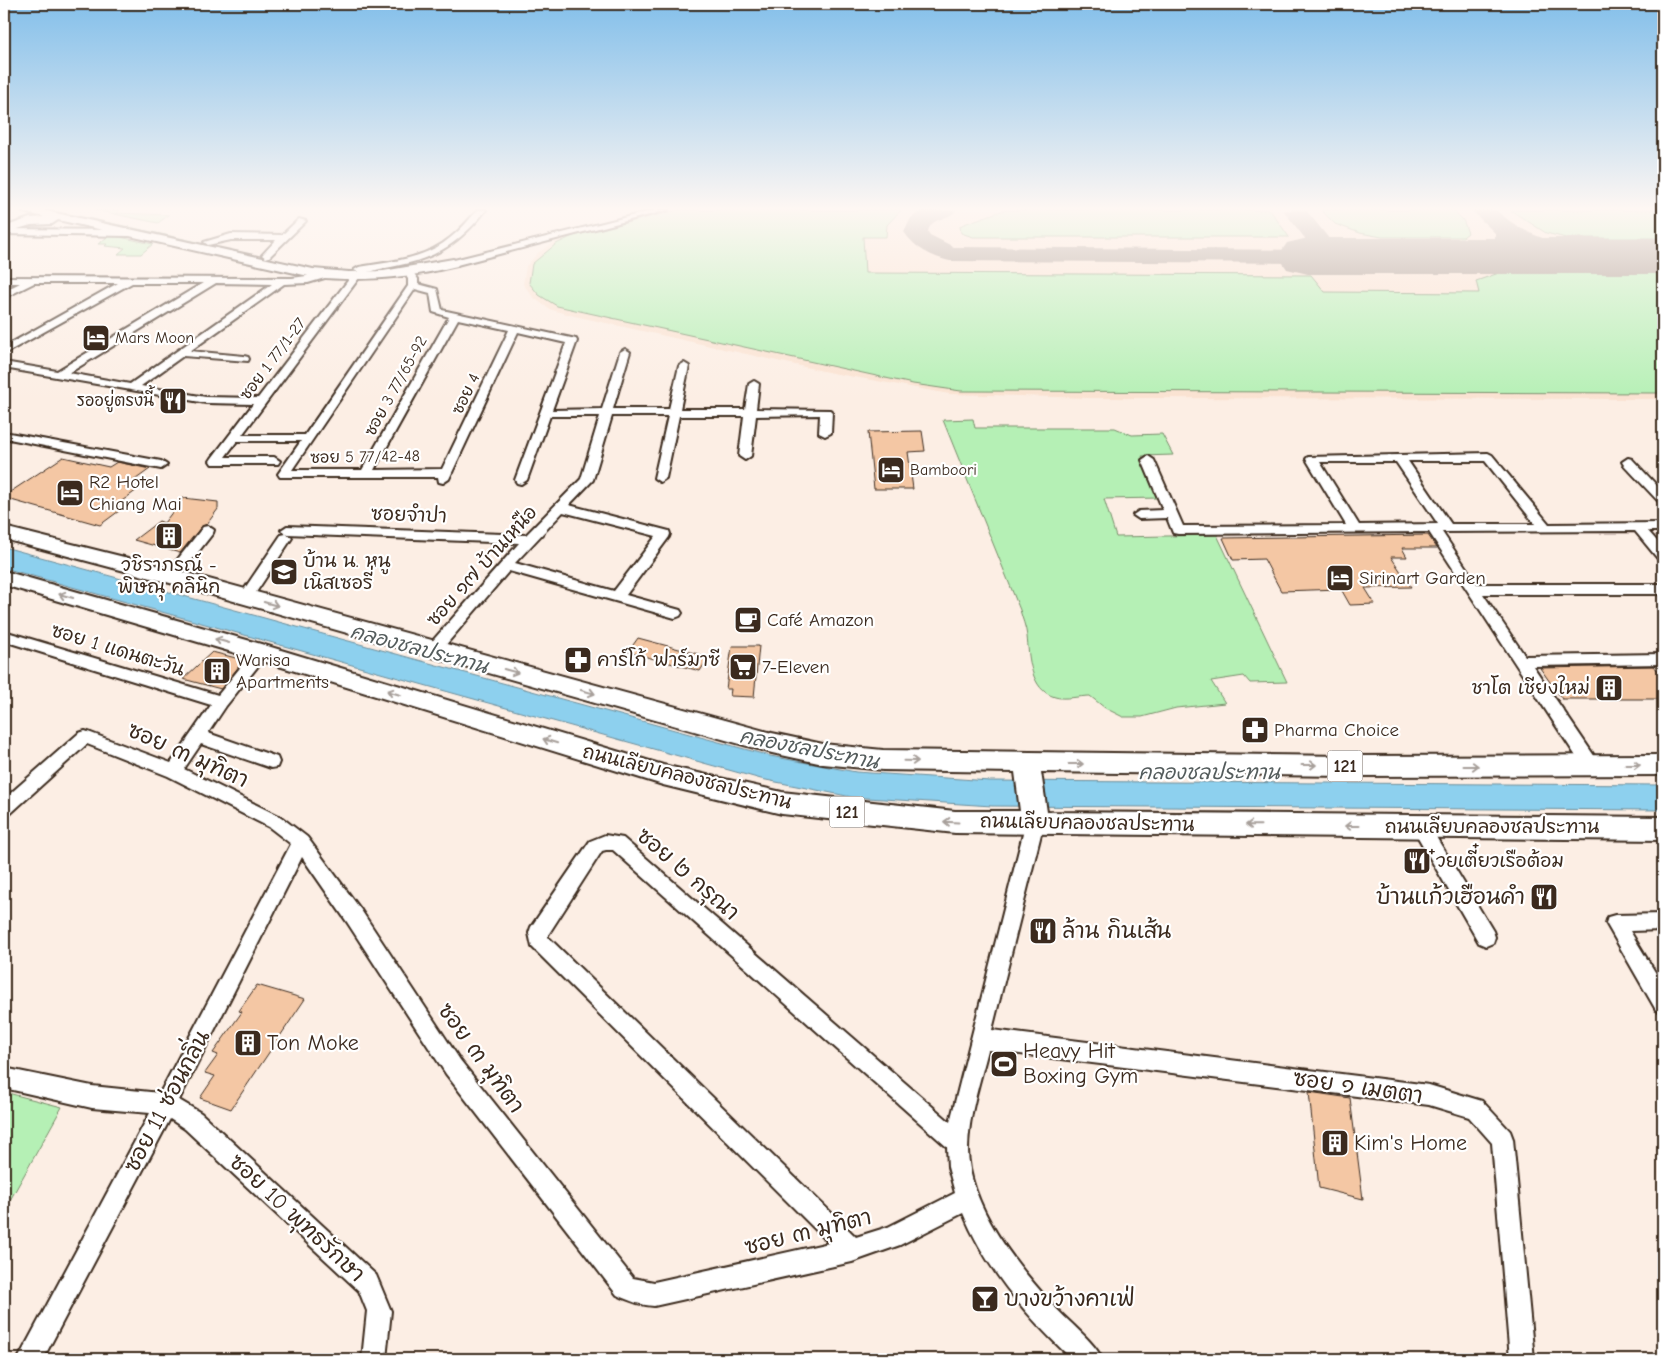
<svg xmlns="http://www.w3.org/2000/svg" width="1667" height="1363" viewBox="0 0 1667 1363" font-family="'Comic Neue','Playpen Sans Thai',sans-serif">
<rect width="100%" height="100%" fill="#fceee4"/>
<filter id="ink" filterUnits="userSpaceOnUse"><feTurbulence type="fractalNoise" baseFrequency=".02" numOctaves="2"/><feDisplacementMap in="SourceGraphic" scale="10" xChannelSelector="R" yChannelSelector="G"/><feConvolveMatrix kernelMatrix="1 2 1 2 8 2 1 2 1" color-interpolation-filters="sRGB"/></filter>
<g filter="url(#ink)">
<path fill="#fae2d1" d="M673,210H1663V399L1091,398L950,394L832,373L570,315L549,309L533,297L523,284L526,266L539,252L561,238Z"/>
<g fill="#b5f0b5" stroke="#788d6a">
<path d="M95,210H120L116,213L169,215L158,223Z"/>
<path d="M678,210H901L887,225L886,237H863L865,273L1311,275L1325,292L1479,293L1476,281L1499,273H1663V393L961,391L913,384L557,306L539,295L529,283L532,264L556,244L573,236Z"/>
<path d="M1004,210H1270L1289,237H973L961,233L960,226L964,224Z"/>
<path d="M1321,210H1453L1463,220L1468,233L1463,237H1382L1360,233L1335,224Z"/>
<path d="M1510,210H1663V238H1566L1546,233Z"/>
<path d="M65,213L198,242L196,244L63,214Z"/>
<path d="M110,235L153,244L141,254H118L125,248L105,246L107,244H98Z"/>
<path d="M973,419L975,428H1115L1132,435L1162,434L1173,455L1142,456L1160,498L1104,499L1116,537L1217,535L1287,682L1250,683L1244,676L1211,681L1225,703L1176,708L1142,717H1123L1105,708L1090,696C1080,696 1064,700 1055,697C1030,690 1029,657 1027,636C1026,627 1022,618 1020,610L943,420Z"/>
<path d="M4,1092L62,1107L4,1211Z"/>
</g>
<path fill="#8dd0ee" stroke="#6c8e9b" d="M4,547L770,756L856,772L990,781L1663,785V810L992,806L852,797L761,779L4,568Z"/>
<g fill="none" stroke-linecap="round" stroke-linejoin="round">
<g fill="#9c8c81" fill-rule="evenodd">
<path d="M922,210H956C949,221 931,216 928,232L930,235L954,247L1314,250L1283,210H1306L1343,256L1340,261C1332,263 1325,264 1319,257L1317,261L1308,263L950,261C931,257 915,248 904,232L911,218Z"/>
<path d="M1471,210H1496C1535,244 1567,246 1617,249L1626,251L1629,256L1626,261C1599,268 1543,257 1517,246L1515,248C1495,256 1471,267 1448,261L1445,256L1448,251L1479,245L1495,239V233Z"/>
</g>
<path fill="#9c8c81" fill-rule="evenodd" d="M1308,238H1663V274H1308L1287,269L1278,256L1287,243Z"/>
</g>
<g fill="#f4c7a4" stroke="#3b2a1e">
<path d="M922,431L925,451L908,452L913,489H874L868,432Z"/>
<path d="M63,457L109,467L117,462L150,469L125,487L137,490L115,506L123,508L100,525L4,498V496Z"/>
<path d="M183,498L218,502V509L207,524L202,526L180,553L134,540L159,521L164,523Z"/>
<path d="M1428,535L1437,548H1402L1407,557H1391L1411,587L1365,588L1375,604L1350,605L1341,589L1281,591L1264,559L1233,560L1223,538Z"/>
<path d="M638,638L709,657L700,671L628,652Z"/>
<path d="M732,646H759L754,697L730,696L731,689H726Z"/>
<path d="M212,652L244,660L221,689L183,679Z"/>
<path d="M1654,666L1663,677V699H1562L1540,668Z"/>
<path d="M257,985L305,999L231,1109L200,1098L215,1076L205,1073L218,1055L213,1053L242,1012L239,1011Z"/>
<path d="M1309,1092L1350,1098L1363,1199L1319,1188Z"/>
</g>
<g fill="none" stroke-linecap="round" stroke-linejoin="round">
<defs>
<g id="street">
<path d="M478,210H486C455,249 429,261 380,269C373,271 361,275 354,270L359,267C390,262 425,259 450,238C461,230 469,219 478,210Z"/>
<path d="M655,210H668L453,266L449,263L450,261Z"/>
<path d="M299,219L306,221L269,257L266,258L262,255L276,240H231L208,245L204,242L231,234L282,235Z"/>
<path d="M4,229L129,230L133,233L129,236L4,234Z"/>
<path d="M409,270L412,271L418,279V284L437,289L442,310L576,339L577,341L552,410L602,409L620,352L625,349L630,352L613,409H669L679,366L684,363L689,366L680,409H745L749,384L754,381L759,384L756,409L830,410L832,412L831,433L825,436L819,433L820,415L756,416L751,456L745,460L739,456L744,416H679L666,478L660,482L654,478L668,416H612L593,480L569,505L669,531L670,534L669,537L626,595L680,610L682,613L680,616L675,618L509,571L438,654L433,655L428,654L426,650L428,646L519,543L287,534L281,530L287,526L526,535L581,479L600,416H550L527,480L521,484L517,483L515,480L566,343L518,332L449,479L443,483L439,482L438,477H280L278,474L301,441H237L225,457H274L280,461L278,464H212L210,461L212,458L253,404L206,403L4,368V362L57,371L203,283H132L4,354V347L118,283H34L4,298V291L20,283H4V277L292,278L328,273V277L308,283L284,284L190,351L244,356L248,357L249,359L248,361L183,356L141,386L206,397L258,398L353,274H359V278L242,435H305L408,286V279L404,273ZM216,283L272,284L130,384L69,373ZM415,289L430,293L433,312L449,317L362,470H292ZM458,319L509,330L442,469L374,470ZM563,512L656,536L614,591L515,563Z"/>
<path d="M4,432L161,461L167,465L161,469L4,438Z"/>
<path d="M1488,453L1492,455L1549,524L1663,523V531H1648L1663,548V560L1658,559L1635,531L1442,532L1477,584H1663V594H1483L1525,656L1663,654V664L1533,666L1597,760L1599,765L1597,770L1591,772L1585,770L1429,532L1178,534L1173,533L1167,518L1139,519L1133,515L1139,511L1163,510L1142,460L1148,456L1154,460L1183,526L1346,525L1306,459L1308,457ZM1408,461H1485L1535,524H1451ZM1320,462H1396L1438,524L1359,525Z"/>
<path d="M1628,458L1632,459L1663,492V503L1659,502L1624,465L1622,462Z"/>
<path d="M208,526L214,530L213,533L177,579H167L165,576L167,573L203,527Z"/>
<path d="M286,534L292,538L251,600H241L239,597L241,594L281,535Z"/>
<path d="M4,631L218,695L256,648L261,647L266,648L268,652L266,656L226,706L208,733L277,757L279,762L277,767L271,768L201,744L184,769L281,817L307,837L361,910L460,1060L633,1278L654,1282L829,1243L532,947L529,933L531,927L590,841L605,835L623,838L950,1122L1026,822L1029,817L1035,815L1041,817L1044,822L992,1030L1429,1085L1482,1101L1510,1131L1513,1139L1534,1359H1510L1492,1143L1469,1117L1429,1105L988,1050C980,1082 968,1116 968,1150C969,1207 1016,1264 1052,1304C1065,1319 1096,1343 1102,1359H1072C1028,1318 986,1269 963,1213L900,1245L852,1262L654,1306C640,1305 629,1301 617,1295L446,1074L347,922L302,857L179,1100L201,1113L376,1275L391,1311L386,1359H362L367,1311L359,1291L185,1129L170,1119L43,1359H18L150,1113L92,1108L4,1088V1068L92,1086L160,1093L291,844L269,827L168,776L87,744L10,814L4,816V799L79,733L85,731L91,733L171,763L211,705L4,641ZM606,850H613L947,1147L948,1167L955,1193L888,1227L856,1237L548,937V935L602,851Z"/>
<path d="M1421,820L1427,822L1493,931L1495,937L1493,943L1486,946L1479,943L1415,832L1412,827L1415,822Z"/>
<path d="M1663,914V930L1630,931L1663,985V1013L1656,1010L1606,923L1608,917L1615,915Z"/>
</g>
<path id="secondary" d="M21,210H42L313,269L349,272L383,271L453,259L459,263L457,266C409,278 362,282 313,277L58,220L52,224L31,225L4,233V227L30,218L44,217L23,212Z"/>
<path id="primary" d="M4,527L172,569L772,733L823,744L883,750L1349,756L1663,755V775L1349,776L1041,772L1047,812L1663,817V840L955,833L782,814L663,785L256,659L4,585V571L261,644L663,765L782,792L955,811H1020L1015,772L883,770L823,764L772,753L170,583L4,539Z"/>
</defs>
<use href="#street" stroke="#3b2a1e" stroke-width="4"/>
<use href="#secondary" stroke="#3b2a1e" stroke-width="4"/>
<use href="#primary" stroke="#3b2a1e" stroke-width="4"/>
<use href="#street" fill="#fff" fill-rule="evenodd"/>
<use href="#secondary" fill="#fff" fill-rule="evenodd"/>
<use href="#primary" fill="#fff" fill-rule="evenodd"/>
</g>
<defs><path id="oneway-shaft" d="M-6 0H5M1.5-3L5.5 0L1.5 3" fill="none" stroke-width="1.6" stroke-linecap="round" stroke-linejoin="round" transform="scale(1.25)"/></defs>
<g stroke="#a79f9a">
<use href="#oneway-shaft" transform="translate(66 596) rotate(-164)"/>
<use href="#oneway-shaft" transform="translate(271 604) rotate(16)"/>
<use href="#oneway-shaft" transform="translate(222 641) rotate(-164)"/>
<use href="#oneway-shaft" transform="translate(511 671) rotate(15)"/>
<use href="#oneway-shaft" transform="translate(588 692) rotate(15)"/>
<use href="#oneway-shaft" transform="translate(394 693) rotate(-163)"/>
<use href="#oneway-shaft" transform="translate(550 741) rotate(-163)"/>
<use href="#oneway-shaft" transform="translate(911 761) rotate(1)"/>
<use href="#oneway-shaft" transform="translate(1076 764)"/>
<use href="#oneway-shaft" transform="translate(1309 765)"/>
<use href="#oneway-shaft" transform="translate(1633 765)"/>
<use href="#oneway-shaft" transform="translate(1471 766)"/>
<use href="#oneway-shaft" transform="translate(951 822) rotate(-177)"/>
<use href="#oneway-shaft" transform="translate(1253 825) rotate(-179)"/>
<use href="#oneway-shaft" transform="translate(1352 826) rotate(-180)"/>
</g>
</g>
<linearGradient id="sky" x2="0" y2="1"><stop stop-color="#83bfea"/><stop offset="0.52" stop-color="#fef7f3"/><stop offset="1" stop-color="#fef7f3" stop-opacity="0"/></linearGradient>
<rect width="1667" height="401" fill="url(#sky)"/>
<defs>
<symbol id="hotel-square" viewBox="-11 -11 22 22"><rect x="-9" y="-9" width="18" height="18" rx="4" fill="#3b2a1e" stroke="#fff"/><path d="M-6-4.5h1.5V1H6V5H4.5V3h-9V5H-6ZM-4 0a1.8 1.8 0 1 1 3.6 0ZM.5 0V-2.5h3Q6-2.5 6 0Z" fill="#fff"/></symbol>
<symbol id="restaurant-square" viewBox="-11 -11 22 22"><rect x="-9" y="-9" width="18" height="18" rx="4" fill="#3b2a1e" stroke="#fff"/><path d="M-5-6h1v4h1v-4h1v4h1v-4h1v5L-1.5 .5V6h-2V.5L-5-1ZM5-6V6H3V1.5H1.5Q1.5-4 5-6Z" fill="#fff"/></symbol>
<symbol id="building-square" viewBox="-11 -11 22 22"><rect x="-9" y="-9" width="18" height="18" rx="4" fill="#3b2a1e" stroke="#fff"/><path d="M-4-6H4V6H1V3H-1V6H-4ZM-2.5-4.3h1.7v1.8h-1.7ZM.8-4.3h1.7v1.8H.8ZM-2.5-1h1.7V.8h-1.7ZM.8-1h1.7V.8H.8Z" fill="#fff"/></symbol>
<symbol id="school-square" viewBox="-11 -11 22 22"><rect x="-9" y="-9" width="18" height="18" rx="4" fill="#3b2a1e" stroke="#fff"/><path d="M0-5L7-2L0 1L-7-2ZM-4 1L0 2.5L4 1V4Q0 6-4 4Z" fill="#fff"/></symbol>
<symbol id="cafe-square" viewBox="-11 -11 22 22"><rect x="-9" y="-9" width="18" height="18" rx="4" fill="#3b2a1e" stroke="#fff"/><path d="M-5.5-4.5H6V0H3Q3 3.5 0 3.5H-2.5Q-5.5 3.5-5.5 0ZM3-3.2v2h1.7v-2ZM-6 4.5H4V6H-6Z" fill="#fff"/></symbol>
<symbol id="pharmacy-square" viewBox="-11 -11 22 22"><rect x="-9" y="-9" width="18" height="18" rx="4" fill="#3b2a1e" stroke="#fff"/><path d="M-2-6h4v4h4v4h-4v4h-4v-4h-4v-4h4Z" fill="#fff"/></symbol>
<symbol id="supermarket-square" viewBox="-11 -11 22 22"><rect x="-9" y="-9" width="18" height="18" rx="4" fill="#3b2a1e" stroke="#fff"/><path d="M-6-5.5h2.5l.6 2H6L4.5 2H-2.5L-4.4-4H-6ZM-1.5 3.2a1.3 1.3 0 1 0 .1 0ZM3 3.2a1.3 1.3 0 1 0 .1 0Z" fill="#fff"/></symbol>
<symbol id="stadium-square" viewBox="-11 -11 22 22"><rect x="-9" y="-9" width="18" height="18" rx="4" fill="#3b2a1e" stroke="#fff"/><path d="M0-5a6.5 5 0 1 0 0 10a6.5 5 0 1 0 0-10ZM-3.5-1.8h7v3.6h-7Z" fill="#fff"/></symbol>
<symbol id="bar-square" viewBox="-11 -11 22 22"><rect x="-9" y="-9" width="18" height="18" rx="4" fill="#3b2a1e" stroke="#fff"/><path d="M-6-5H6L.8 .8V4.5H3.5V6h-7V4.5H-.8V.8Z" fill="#fff"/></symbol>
</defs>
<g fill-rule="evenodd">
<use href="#hotel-square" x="80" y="322" width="32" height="32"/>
<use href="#restaurant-square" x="157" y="385" width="32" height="32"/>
<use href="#hotel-square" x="875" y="454" width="32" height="32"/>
<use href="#hotel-square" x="54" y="477" width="32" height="32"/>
<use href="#building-square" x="153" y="520" width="32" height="32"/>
<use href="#school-square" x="268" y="556" width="32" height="32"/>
<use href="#hotel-square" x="1324" y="562" width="32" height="32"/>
<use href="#cafe-square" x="732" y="604" width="32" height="32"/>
<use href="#pharmacy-square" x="562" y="644" width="32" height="32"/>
<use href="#supermarket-square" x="727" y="651" width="32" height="32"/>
<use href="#building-square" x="201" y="655" width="32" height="32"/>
<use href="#building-square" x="1593" y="672" width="32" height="32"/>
<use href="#pharmacy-square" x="1239" y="714" width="32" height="32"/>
<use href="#restaurant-square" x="1401" y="845" width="32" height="32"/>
<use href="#restaurant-square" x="1528" y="881" width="32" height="32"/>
<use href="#restaurant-square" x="1027" y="915" width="32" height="32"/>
<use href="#building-square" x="232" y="1027" width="32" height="32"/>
<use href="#stadium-square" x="988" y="1048" width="32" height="32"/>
<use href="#building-square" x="1319" y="1127" width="32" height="32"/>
<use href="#bar-square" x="969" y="1283" width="32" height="32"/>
</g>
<g text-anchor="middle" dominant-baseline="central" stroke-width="4.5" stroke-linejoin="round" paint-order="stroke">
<g font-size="16" fill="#3b2a1e" stroke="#fff" text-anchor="start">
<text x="115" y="338">Mars Moon</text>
<text x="154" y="401" text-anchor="end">รออยู่ตรงนี้</text>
<text x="910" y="470">Bamboori</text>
</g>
<g font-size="16" fill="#3b2a1e" stroke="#fff">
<text transform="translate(273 359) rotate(-53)">ซอย 1 77/1-27</text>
<text transform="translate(396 386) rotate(-61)">ซอย 3 77/65-92</text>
<text transform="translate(466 394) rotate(-64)">ซอย 4</text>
<text transform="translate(365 457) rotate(-1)">ซอย 5 77/42-48</text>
</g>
<g fill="#fff" stroke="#766a62" stroke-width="1">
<rect x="1327.5" y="750.5" width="35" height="31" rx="4"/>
<rect x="829.5" y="796.5" width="35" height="31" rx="4"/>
</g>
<g font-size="18" font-weight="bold" fill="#3b2a1e">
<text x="1345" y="766">121</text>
<text x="847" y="812">121</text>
</g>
<g font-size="19" fill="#3b2a1e" stroke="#fff" text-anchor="start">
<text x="89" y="482">R2 Hotel<tspan x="89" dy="22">Chiang Mai</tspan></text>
<text x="303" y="561">บ้าน น. หนู<tspan x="303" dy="22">เนิสเซอรี่</tspan></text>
<text x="169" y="565" text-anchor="middle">วชิราภรณ์ -<tspan x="169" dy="22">พิษณุ คลินิก</tspan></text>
<text x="1359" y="578">Sirinart Garden</text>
<text x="767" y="620">Café Amazon</text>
<text x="236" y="660">Warisa<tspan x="236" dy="22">Apartments</tspan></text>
<text x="597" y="660">คาร์โก้ ฟาร์มาซี</text>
<text x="762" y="667">7-Eleven</text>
<text x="1590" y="688" text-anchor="end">ชาโต เชียงใหม่</text>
<text x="1274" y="730">Pharma Choice</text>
<text x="1436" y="861">๋วยเตี๋ยวเรือต้อม</text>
</g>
<g font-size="19" fill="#3b2a1e" stroke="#fff">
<text transform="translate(409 515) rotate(2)">ซอยจำปา</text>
<text transform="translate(482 566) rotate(-48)">ซอย ๑๗ บ้านเหนือ</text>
<text transform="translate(118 650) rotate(17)">ซอย 1 แดนตะวัน</text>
<text transform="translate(687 777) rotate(14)">ถนนเลียบคลองชลประทาน</text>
<text transform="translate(1087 823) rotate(1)">ถนนเลียบคลองชลประทาน</text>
<text x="1492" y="827">ถนนเลียบคลองชลประทาน</text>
</g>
<g font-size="20" font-style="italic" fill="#545c5c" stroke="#fff">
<text transform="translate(419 649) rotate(15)">คลองชลประทาน</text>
<text transform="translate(809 749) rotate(11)">คลองชลประทาน</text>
<text x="1209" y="772">คลองชลประทาน</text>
</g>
<g font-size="22" fill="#3b2a1e" stroke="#fff">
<text transform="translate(188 755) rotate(24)">ซอย ๓ มุทิตา</text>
<text transform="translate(688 874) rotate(41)">ซอย ๒ กรุณา</text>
<text transform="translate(481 1058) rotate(54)">ซอย ๓ มุทิตา</text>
<text transform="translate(1358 1087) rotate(8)">ซอย ๑ เมตตา</text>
<text transform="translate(167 1101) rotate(-62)">ซอย 11 ซ่อนกลิ่น</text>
<text transform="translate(297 1218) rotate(43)">ซอย 10 พุทธรักษา</text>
<text transform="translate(808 1232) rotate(-14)">ซอย ๓ มุทิตา</text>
</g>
<g font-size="22" fill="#3b2a1e" stroke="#fff" text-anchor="start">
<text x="1525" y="897" text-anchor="end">บ้านแก้วเฮือนคำ</text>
<text x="1062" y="931">ล้าน กินเส้น</text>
<text x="267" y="1043">Ton Moke</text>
<text x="1023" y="1051">Heavy Hit<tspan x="1023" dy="25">Boxing Gym</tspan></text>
<text x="1354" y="1143">Kim's Home</text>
<text x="1004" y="1299">บางขว้างคาเฟ่</text>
</g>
</g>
<rect width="1667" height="1363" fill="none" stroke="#fff" stroke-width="20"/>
<rect x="10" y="10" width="1647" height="1343" fill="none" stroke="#3b2a1e" stroke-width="2" filter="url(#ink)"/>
</svg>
